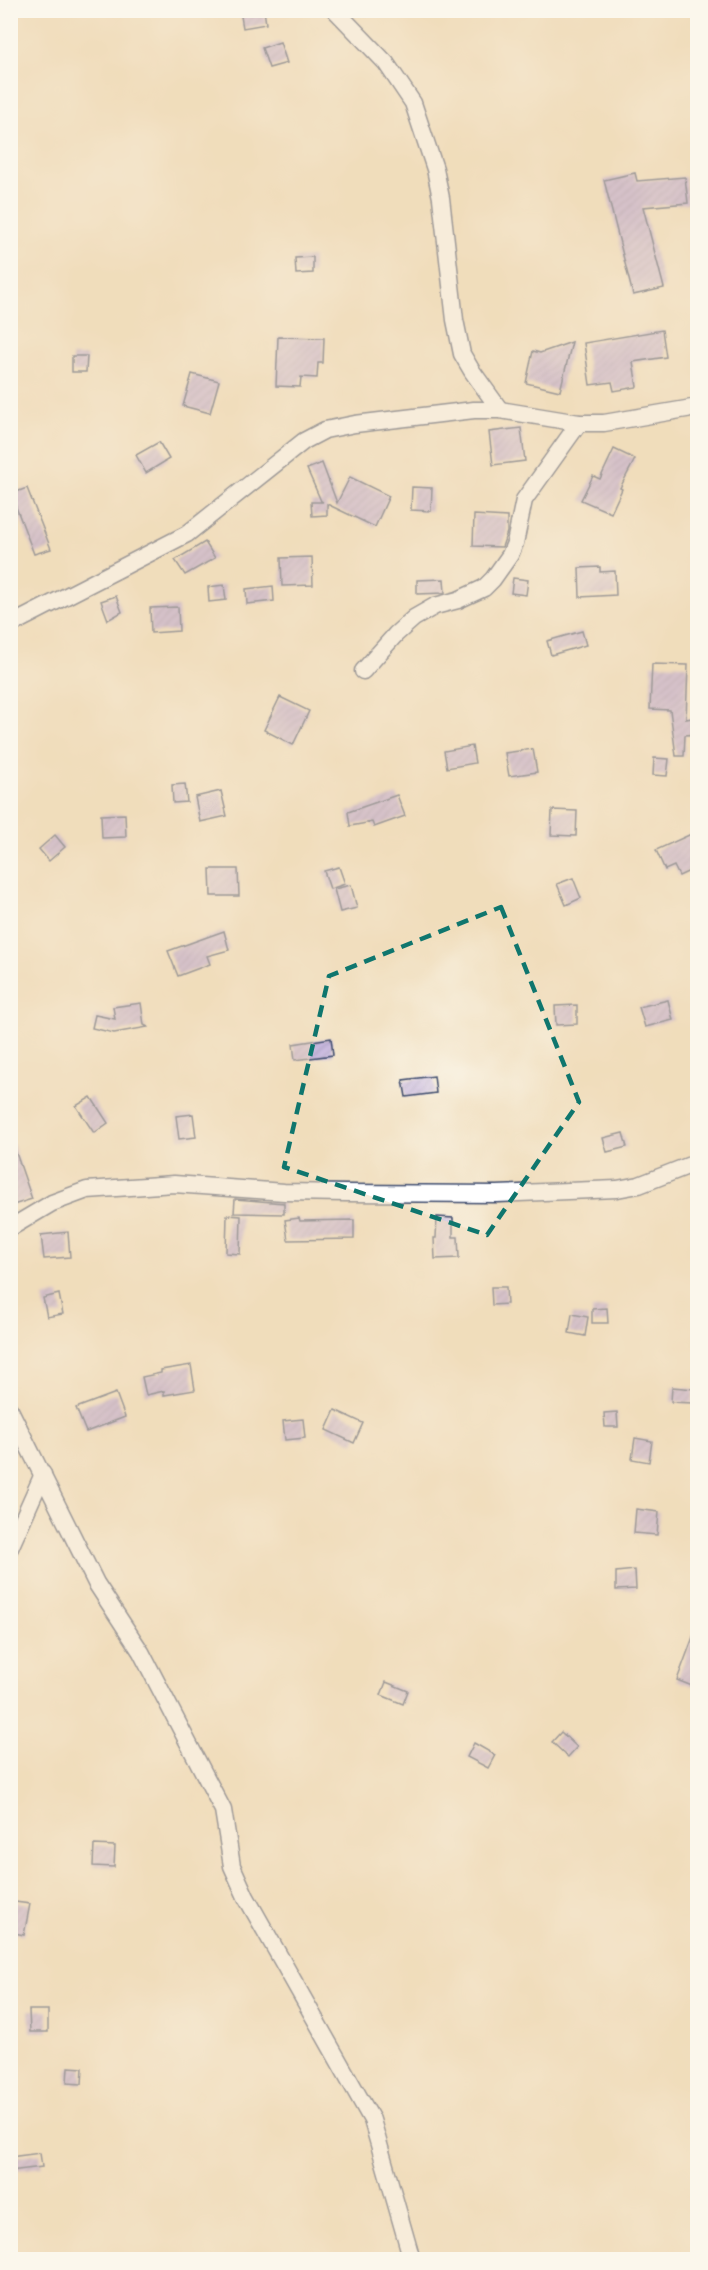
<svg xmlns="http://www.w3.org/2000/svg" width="708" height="2270" viewBox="0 0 708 2270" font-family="Kalam,sans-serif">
<defs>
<pattern id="building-hatch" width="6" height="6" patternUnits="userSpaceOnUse" patternTransform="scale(1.5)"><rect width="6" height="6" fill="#b5a0da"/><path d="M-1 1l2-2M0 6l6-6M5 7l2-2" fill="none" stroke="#9283b4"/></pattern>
</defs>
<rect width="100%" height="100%" fill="#fbf7ec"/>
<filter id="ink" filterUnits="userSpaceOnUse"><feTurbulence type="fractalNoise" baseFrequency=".0167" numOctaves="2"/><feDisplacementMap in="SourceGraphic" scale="12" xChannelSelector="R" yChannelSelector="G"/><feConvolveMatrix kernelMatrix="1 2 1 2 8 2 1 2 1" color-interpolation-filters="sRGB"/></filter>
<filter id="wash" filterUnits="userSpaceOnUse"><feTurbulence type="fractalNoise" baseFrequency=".008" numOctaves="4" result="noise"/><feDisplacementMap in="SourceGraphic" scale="24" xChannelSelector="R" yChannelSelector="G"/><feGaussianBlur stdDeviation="1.35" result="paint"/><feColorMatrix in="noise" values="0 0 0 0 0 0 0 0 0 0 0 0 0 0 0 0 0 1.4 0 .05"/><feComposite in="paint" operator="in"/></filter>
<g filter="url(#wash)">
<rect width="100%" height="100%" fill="#f0ddbb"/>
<g id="blocks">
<g fill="url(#building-hatch)">
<path d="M240,10H264L266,24L243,28Z"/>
<path d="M280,42L287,63L269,68L262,48Z"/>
<path d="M635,173L637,181L685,177L688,203L643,207L664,288L633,295L604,180Z"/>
<path d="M313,257V273L296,274L295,258Z"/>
<path d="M662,330L666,357L633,362L637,387L614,391L612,382L590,385L584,343Z"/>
<path d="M278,337L324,338L323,363H318L317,378L301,377L300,387L276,386Z"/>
<path d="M572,342L560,391L526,383L533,351L540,353Z"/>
<path d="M72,356H87L86,372H72Z"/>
<path d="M192,374L219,381L210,413L183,406Z"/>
<path d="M521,428L525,461L493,465L489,432Z"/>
<path d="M159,442L169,459L146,473L136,455Z"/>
<path d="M614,449L635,459L620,488L622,489L611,513L581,500L593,476L600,479Z"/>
<path d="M322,463L337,503L350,477L389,496L375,527L327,504V515L312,516L311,502H323L321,501L307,469Z"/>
<path d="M412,487L432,488L431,511L411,510Z"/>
<path d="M27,488L51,549L34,554L11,494Z"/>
<path d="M474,515L507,517V532L502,547L473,546Z"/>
<path d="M205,542L215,558L185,575L175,560Z"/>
<path d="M312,557L313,585L282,586L281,558Z"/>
<path d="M600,567V572L615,571L616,595L580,597L579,568Z"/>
<path d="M513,578L528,580L526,595L511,593Z"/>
<path d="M444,579L445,593L417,594V580Z"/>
<path d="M224,585L226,600L209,602L208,587Z"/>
<path d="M273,586L274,601L247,604L246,589Z"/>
<path d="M116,596L122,612L108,620L101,601Z"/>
<path d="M178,607L179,631L151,633L150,608Z"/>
<path d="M582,631L586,645L551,655L547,641Z"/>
<path d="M652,664L688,665L686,719L698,717V734L685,735L684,756H676L670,710L650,709Z"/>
<path d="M280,697L309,711L293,745L264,730Z"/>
<path d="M472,746L475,763L447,768L444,751Z"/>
<path d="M533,749L537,772L509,776L505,753Z"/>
<path d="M654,758L669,759L667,776L653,775Z"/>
<path d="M185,784L187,802L173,803L172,785Z"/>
<path d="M221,791L227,816L200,822L195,797Z"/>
<path d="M397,795L405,816L374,827L372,822L350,826L348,812Z"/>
<path d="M552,810L577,811L576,836L551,835Z"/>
<path d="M125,814L126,837L102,838L101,815Z"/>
<path d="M698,831V867L679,876L674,866L665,870L656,850Z"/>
<path d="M55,835L65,847L49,861L39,849Z"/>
<path d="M339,867L345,884L330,889L324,871Z"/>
<path d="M210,869H238L239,896H211Z"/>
<path d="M573,878L581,898L566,905L557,884Z"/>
<path d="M351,885L357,908L340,912L334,889Z"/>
<path d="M224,931L229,950L207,956L210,964L178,976L168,951Z"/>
<path d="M668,1000L673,1020L645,1027L639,1007Z"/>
<path d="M141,1003L144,1025L148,1027L114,1033L92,1028L95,1015L115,1019L113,1007Z"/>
<path d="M577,1005V1024L556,1025L555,1006Z"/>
<path d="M331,1038L333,1055L295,1060L293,1044Z"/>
<path d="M434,1076L436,1093L406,1097L403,1080Z"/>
<path d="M91,1097L108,1123L94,1133L76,1106Z"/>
<path d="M193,1114L196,1137L179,1139L176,1116Z"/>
<path d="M623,1133L627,1147L607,1152L603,1138Z"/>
<path d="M13,1144L32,1199L10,1206V1145Z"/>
<path d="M235,1199L284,1203V1214L234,1213Z"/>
<path d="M227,1215L241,1216L240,1254L226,1253Z"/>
<path d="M437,1217L453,1218V1237H458L459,1258L435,1259L434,1238H436Z"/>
<path d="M299,1218L300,1221L354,1220V1239L288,1240L285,1220Z"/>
<path d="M68,1232L70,1257L44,1259L41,1235Z"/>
<path d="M491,1287H506L507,1304L492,1305Z"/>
<path d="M59,1294L63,1314L47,1317L43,1298Z"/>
<path d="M607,1308L608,1323H592V1309Z"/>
<path d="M572,1314L588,1317L585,1336L569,1333Z"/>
<path d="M191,1365L195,1390L164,1395V1391L146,1395L142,1377L161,1373V1370Z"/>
<path d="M672,1387L694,1389L693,1403L671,1402Z"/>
<path d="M116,1393L125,1417L86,1432L76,1408Z"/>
<path d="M335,1410L363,1423L354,1443L326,1430Z"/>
<path d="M617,1412L618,1427H605L604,1413Z"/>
<path d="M303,1419L305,1438L285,1440L283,1421Z"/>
<path d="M635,1438L652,1441L649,1462L632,1459Z"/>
<path d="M636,1509L659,1512L657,1535L634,1533Z"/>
<path d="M635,1570L636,1589L616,1590V1572Z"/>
<path d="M696,1629H698V1669L692,1686L677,1680Z"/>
<path d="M386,1682L408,1691L403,1704L381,1695Z"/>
<path d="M561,1732L577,1747L568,1757L552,1742Z"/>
<path d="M474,1743L495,1755L488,1768L467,1757Z"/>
<path d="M94,1845L115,1846L114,1867L93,1866Z"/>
<path d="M15,1902L30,1904L24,1935L10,1932V1912H13Z"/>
<path d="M29,2010H48V2032H30Z"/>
<path d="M68,2067L83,2068L82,2084L67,2083Z"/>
<path d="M40,2153L42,2167L10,2171V2157Z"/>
</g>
</g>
</g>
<g filter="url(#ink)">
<use href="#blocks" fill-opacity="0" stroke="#3b496c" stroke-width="1.5"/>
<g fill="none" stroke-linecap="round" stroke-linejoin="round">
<defs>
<g id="minor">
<path d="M335,10L386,63L413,103L435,169L441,198L455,320L462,354L472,371L500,410"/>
<path d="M10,625L187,534L304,441L325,430L355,424L474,410H500L579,423H604L698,407"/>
<path d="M363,671L396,634L414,618L435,606L458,600L484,588L493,579L510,555L515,543L524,500L579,423"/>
<path d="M10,1228L52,1203L87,1190L174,1184L284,1192L346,1193L497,1194L617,1189L639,1185L698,1162"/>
<path d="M10,1410L96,1583L141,1652L223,1810L232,1866L246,1897L372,2120L412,2260"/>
<path d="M10,1548L43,1474"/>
</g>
</defs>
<use href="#minor" stroke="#3b496c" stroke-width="19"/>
<use href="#minor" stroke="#fff" stroke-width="16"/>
</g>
</g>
<path d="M0 0H708V2270H0ZM501,907L579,1102L487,1235L284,1167L329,976Z" fill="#f0ddbb" fill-opacity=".55" fill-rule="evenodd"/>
<path fill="none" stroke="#0f766e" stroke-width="4.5" stroke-dasharray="12 8" stroke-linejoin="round" d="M501,907L579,1102L487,1235L284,1167L329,976Z"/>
<rect width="708" height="2270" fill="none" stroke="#fbf7ec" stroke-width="36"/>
</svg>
